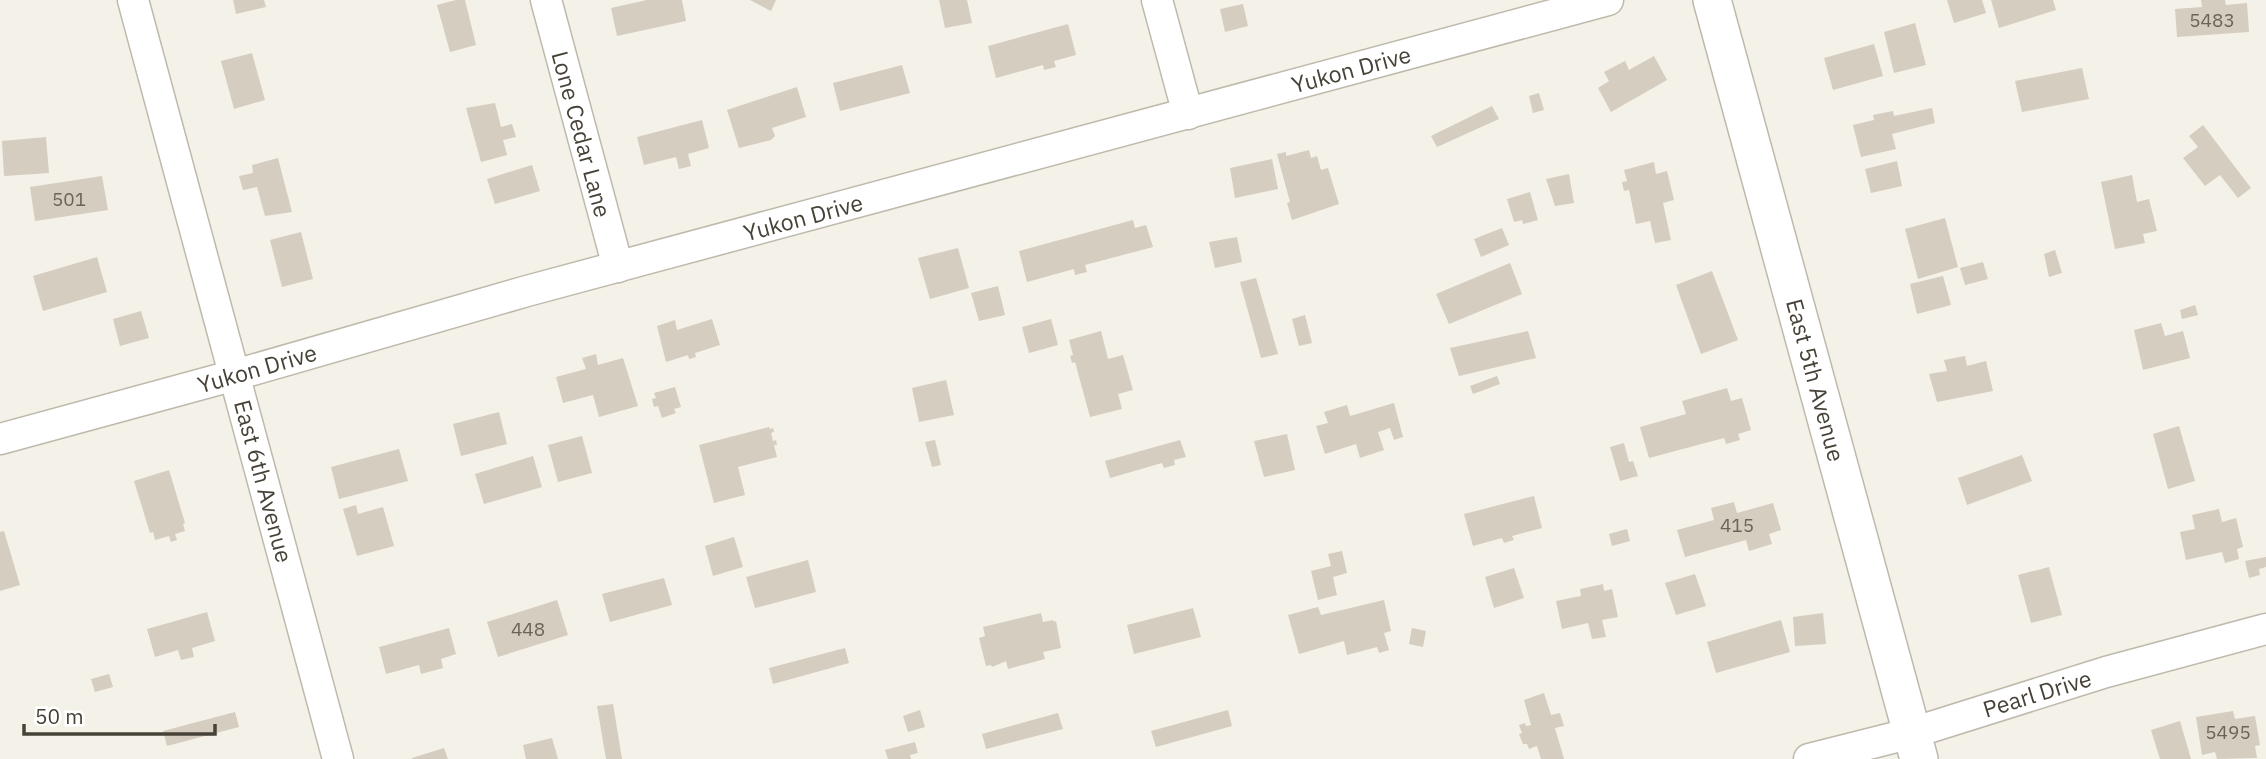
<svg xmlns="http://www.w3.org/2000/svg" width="2266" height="759" viewBox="0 0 2266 759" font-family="'IBM Plex Sans',sans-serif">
<rect width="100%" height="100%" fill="#f4f1e9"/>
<g fill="#d5cdbf">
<path d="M233,0H264L266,7L236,14Z"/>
<path d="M456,0H465L476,45L450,52L437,5Z"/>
<path d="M647,0H682L686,21L617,36L611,8Z"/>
<path d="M750,0H776L771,11Z"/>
<path d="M939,0H967L972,23L945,28Z"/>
<path d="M1947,0H1982L1986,13L1954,23Z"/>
<path d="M1991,0H2053L2056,10L1999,28Z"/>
<path d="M2201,0H2225L2226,5L2247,3L2249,32L2177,37L2175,9L2202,7Z"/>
<path d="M1243,4L1248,26L1225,32L1220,9Z"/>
<path d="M1915,23L1926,65L1894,73L1884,32Z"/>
<path d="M1068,24L1076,55L1054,61L1056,67L1044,70L1043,65L996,78L988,46Z"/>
<path d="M1874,44L1883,76L1833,90L1824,58Z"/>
<path d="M252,53L265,100L234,109L221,61Z"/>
<path d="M1654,56L1667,80L1611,112L1598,88L1609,81L1604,72L1625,61L1629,70Z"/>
<path d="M902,65L910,93L840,111L833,83Z"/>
<path d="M2082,68L2089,99L2022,112L2015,81Z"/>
<path d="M797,87L806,117L772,128L775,136L771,140L739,148L727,110Z"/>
<path d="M1539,93L1544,110L1533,113L1529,96Z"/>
<path d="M495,103L501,127L512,124L516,137L503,140L507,155L481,162L466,108Z"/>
<path d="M1492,106L1499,119L1437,147L1431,136Z"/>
<path d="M1932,108L1935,123L1892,134L1896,149L1861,157L1853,125L1874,120L1873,115L1893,111L1894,116Z"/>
<path d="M702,120L709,148L688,154L691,166L679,169L676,157L644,165L637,137Z"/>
<path d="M2203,125L2251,188L2238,198L2220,175L2205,186L2183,158L2198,147L2189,136Z"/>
<path d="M46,137L49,173L4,176L2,141Z"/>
<path d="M1309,150L1311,158L1317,156L1321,170L1328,168L1339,204L1292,220L1287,203L1290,202L1277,154L1286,152V156Z"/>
<path d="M278,158L292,212L265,216L257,187L243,190L239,176L253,173L252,165Z"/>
<path d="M1272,159L1278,189L1235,198L1230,168Z"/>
<path d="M1897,161L1902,186L1871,193L1865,169Z"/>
<path d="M1654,162L1656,174L1667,171L1674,200L1663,203L1671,240L1655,243L1650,221L1636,224L1629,190L1624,191L1622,182L1627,181L1624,170Z"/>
<path d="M532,165L540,191L495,204L487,179Z"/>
<path d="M1569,174L1574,203L1555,206L1546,179Z"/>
<path d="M2132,175L2137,202L2149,199L2157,231L2143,234L2145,243L2115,249L2101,182Z"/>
<path d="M102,176L108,210L35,221L30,187Z"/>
<path d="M1530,192L1538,220L1523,224L1522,220L1514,222L1507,199Z"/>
<path d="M1945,218L1958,267L1918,279L1905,229Z"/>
<path d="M1133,220L1135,228L1146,225L1153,247L1085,265L1087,272L1075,275L1074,269L1027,282L1019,251Z"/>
<path d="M1502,228L1509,245L1481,257L1474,239Z"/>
<path d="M301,232L313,279L282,287L270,240Z"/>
<path d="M1237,237L1242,262L1215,268L1209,242Z"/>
<path d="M958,248L969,288L930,299L918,258Z"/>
<path d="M2055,250L2062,273L2049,277L2044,254Z"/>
<path d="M97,257L107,292L43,311L33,276Z"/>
<path d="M1983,262L1988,279L1965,285L1960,268Z"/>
<path d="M1510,263L1522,294L1449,324L1436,294Z"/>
<path d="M1712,271L1738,340L1701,354L1676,285Z"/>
<path d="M1943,276L1951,305L1917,314L1910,284Z"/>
<path d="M1256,278L1278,354L1261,358L1240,282Z"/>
<path d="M998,286L1005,315L979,321L971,293Z"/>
<path d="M2195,305L2198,315L2182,319L2180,310Z"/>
<path d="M141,311L149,338L120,346L113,319Z"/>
<path d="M1305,315L1312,343L1299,346L1292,319Z"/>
<path d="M712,319L720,345L695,353L696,357L689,359L688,355L666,362L657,326L675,320L677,330Z"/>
<path d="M1051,319L1058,345L1029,353L1022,327Z"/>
<path d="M2161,323L2165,336L2183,331L2190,358L2143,370L2134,330Z"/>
<path d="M1101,331L1108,359L1123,355L1133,390L1118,394L1122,409L1090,417L1075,362L1072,363L1070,356L1073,355L1069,340Z"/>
<path d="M1528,331L1536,358L1459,376L1450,348Z"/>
<path d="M596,354L598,365L623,358L638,406L599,417L593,395L563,403L556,377L586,369L582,358Z"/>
<path d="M1965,356L1967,366L1986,361L1993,391L1937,402L1929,374L1947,371L1944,360Z"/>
<path d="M1497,376L1500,384L1473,394L1470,386Z"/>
<path d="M946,380L954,415L919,422L912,388Z"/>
<path d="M675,387L681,407L674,409L676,413L662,418L658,406L654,407L652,399L656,398L654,393Z"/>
<path d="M1727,388L1731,401L1742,398L1751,430L1738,434L1740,440L1726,444L1724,438L1649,458L1640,427L1686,414L1682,401Z"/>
<path d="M1394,403L1403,437L1394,440L1390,428L1378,432L1384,450L1360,458L1356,444L1325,454L1316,426L1328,423L1324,412L1347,405L1350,416Z"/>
<path d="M499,412L507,444L461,456L453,424Z"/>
<path d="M2179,426L2195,481L2168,489L2153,434Z"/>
<path d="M769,427L770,429L773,428L774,432L771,433L773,441L776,440L777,445H774L777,457L738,467L745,495L714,503L699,445Z"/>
<path d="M1287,434L1295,470L1264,477L1254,441Z"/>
<path d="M582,436L592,473L558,482L548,445Z"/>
<path d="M935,440L941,465L932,467L925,442Z"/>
<path d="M1180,440L1186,457L1174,460L1175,465L1164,468L1162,463L1110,478L1105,461Z"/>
<path d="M1624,443L1629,462L1633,461L1638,476L1620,481L1610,447Z"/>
<path d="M399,449L408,481L339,499L331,467Z"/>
<path d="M2022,455L2032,481L1967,505L1958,478Z"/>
<path d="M533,456L542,487L484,504L475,474Z"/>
<path d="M169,470L185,523L183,524L185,531L175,534L177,540L171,542L169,536L155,540L153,532L150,533L134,481Z"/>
<path d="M1534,496L1542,528L1512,536L1514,540L1504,543L1502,538L1473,546L1464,514Z"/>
<path d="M1734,502L1737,513L1773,503L1781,530L1769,534L1772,544L1749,551L1746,540L1685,557L1677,530L1714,520L1711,508Z"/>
<path d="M356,505L358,514L383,507L394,546L357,556L343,509Z"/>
<path d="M2219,509L2222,522L2236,518L2243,547L2237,549L2239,559L2225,563L2222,552L2186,560L2180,532L2195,529L2192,515Z"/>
<path d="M1627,529L1630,541L1612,546L1609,534Z"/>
<path d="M4,531L20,585L0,591V532Z"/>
<path d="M734,537L743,567L713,576L705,546Z"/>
<path d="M1342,551L1347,573L1333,577L1337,595L1318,600L1311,571L1331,566L1328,554Z"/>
<path d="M2266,557V567L2259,569L2260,575L2249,578L2245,561Z"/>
<path d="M808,560L816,592L755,608L746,577Z"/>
<path d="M2049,567L2062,615L2031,623L2018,575Z"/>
<path d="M1514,568L1524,598L1494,608L1485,577Z"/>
<path d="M1695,574L1706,606L1676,615L1665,583Z"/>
<path d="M664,578L672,605L610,622L602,594Z"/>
<path d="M1603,584L1604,591L1612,589L1618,617L1602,620L1606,637L1592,639L1588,623L1562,629L1556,601L1581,596L1580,589Z"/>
<path d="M557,600L568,635L498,657L487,622Z"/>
<path d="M1384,600L1391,631L1384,633L1389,650L1379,653L1377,647L1347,655L1344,641L1299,654L1288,615L1318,607L1321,615Z"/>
<path d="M1193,608L1201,637L1134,654L1127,625Z"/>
<path d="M207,612L215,641L192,648L194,657L181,660L178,650L155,657L147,629Z"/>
<path d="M1041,613L1043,622L1053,620L1054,622L1056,621L1061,648L1043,652L1045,659L1008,669L1006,661L992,667L991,665L986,666L979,638L985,636L983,627Z"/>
<path d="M1823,613L1826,644L1795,646L1793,617Z"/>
<path d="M1781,620L1790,652L1716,673L1707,642Z"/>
<path d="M449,628L456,654L441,659L443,668L421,674L419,665L386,674L379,647Z"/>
<path d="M1412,628L1426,631L1423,647L1409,644Z"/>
<path d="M845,648L849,663L773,684L769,668Z"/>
<path d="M109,674L113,687L95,692L91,679Z"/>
<path d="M1544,693L1551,715L1560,713L1564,726L1555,728L1564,759H1541L1537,746L1529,749L1527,744H1523L1519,734L1522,733L1519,725L1525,723L1526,726L1531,725L1524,700Z"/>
<path d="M613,704L622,759H606L597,706Z"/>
<path d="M920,710L925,727L908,732L903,716Z"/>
<path d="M1228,710L1232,726L1156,747L1151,731Z"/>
<path d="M2233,711L2235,719L2255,716L2260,745L2255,746L2257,758L2217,759L2215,752L2202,755L2196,717Z"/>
<path d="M235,712L239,727L167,746L163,731Z"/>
<path d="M1058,713L1063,729L986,749L982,734Z"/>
<path d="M2180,721L2191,759H2160L2151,730Z"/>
<path d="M552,738L558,759H526L523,745Z"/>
<path d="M915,742L918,753L910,755L911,759H888L885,750Z"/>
<path d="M444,748L448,759H412V758Z"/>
</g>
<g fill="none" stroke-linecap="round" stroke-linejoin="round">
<defs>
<g id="minor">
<path d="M133,0L338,759"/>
<path d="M546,0L618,267"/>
<path d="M1157,0L1188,114"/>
<path d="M0,439L235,375L527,291L1608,0"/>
<path d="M1809,759L1912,733L2106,672L2266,629"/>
</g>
<path id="tertiary" d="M1712,0L1919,759"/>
</defs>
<use href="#minor" stroke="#bfb9ac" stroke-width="33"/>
<use href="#tertiary" stroke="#bfb9ac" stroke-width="40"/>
<use href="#minor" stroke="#fff" stroke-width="30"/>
<use href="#tertiary" stroke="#fff" stroke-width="37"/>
</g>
<g text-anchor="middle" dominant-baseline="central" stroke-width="7" stroke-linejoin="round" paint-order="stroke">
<g font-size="19" fill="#6a655a">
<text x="2212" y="20">5483</text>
<text x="69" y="199">501</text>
<text x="1737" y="525">415</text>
<text x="528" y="629">448</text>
<text x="2228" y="732">5495</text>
</g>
<g font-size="23" fill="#474238" stroke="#fff">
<text transform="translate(1351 69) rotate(-15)">Yukon Drive</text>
<text transform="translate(582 134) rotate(75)">Lone Cedar Lane</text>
<text transform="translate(803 217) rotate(-15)">Yukon Drive</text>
<text transform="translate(257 368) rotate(-16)">Yukon Drive</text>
<text transform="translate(1816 380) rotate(75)">East 5th Avenue</text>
<text transform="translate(264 481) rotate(75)">East 6th Avenue</text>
<text transform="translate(2037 693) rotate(-17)">Pearl Drive</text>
</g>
</g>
<path d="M24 724v10h191v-10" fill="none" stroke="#474238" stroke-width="3.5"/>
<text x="35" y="724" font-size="21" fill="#474238" stroke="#ffffff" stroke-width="5" paint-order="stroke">50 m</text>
</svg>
